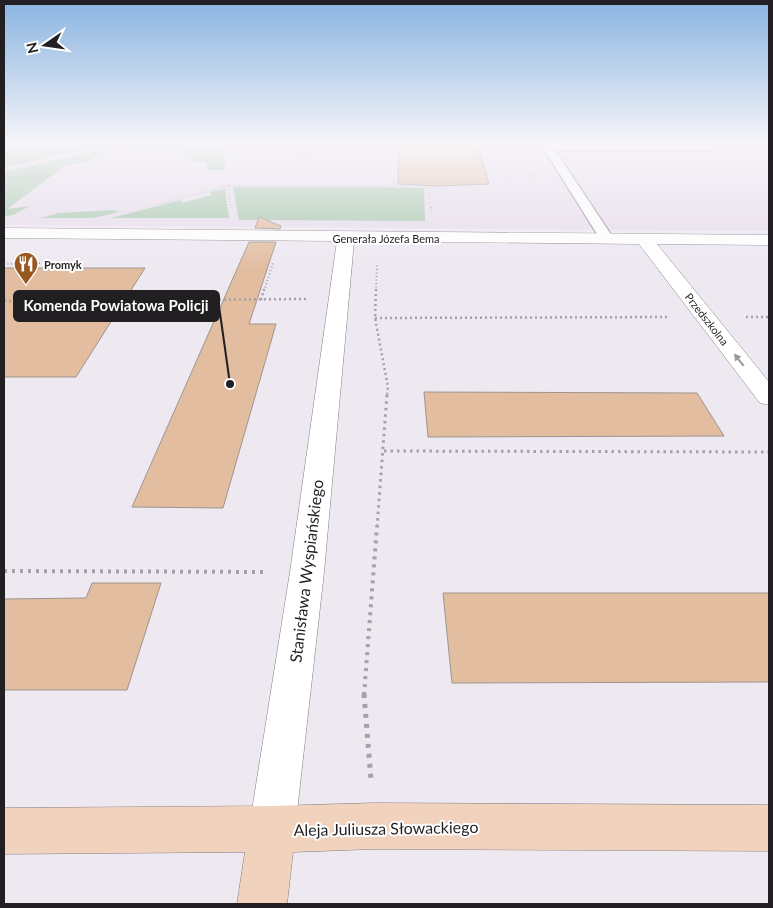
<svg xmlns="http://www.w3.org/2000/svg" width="773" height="908" viewBox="0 0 773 908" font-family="Lato,sans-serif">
<rect width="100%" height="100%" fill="#eee8f1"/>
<path fill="#e6dbea" d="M4,143H769V231L4,225Z"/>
<g fill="#a4c5a9">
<path d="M130,143H224L225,170H208L206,163L208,162H195L189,152C170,146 150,145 130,147Z"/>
<path d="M92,144L95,150L85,149L4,168V150Z"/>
<path d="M99,151L101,153L88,162L66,165L7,209L30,206L15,214L4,217V172Z"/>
<path d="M233,187L424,188L425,221L239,220Z"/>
<path d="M225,189L229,218H111L180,200L182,203L212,195L210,192Z"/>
<path d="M113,210L119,212L93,218H40L59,213Z"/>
</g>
<g fill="#e2bda0" stroke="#9e958e">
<path d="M399,143H471L472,146H478L489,184L439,186L398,184Z"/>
<path d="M259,217L281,226L280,229L255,228Z"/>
<path d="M249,242H276L249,324H276L223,508L132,507Z"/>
<path d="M4,268H145L76,377H4Z"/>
<path d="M424,392L697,393L724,436L428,437Z"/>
<path d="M92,583H161L127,690H4V599L86,598Z"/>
<path d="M443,593H769V682L452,683Z"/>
</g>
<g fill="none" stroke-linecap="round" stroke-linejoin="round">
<defs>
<path id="lane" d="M540,143H714L717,147L712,150H555L614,239L612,242H602L600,239Z"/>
<path id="street" d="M4,228L769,235V245L657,244L769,382V405L760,403L639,244L354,241L324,572L295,829L288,845L272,852L256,845L249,829L290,572L337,241L4,238Z"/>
<path id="secondary" d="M375,803L769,805V851L375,849L293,852L287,904H237L245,852L4,854V808L272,806Z"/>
</defs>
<use href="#lane" stroke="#827c84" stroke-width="2"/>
<use href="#street" stroke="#827c84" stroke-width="1"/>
<use href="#secondary" stroke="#827c84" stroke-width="1"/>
<g stroke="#a5a1a8" stroke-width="1" stroke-dasharray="1 2" stroke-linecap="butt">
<path d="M486,143L496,156L534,177"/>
<path d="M4,149L88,143"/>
<path d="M282,164L367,143"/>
<path d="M4,171L114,147L115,143"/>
<path d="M154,205L228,186"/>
<path d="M231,208L228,186L428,187L431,209"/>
</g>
<g stroke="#a5a1a8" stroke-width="2" stroke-dasharray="1 2.5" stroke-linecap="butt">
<path d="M431,207V211"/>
<path d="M4,264L40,263"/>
<path d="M264,291L273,263"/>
<path d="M376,291L377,264"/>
</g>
<g stroke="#a5a1a8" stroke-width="2.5" stroke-dasharray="2 3" stroke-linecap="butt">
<path d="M376,289L375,318L388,387L387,395"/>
<path d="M261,300L264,289"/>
<path d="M4,301L308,299"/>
<path d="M746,317H769"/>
<path d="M375,318L667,317"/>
</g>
<g stroke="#a5a1a8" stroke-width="3" stroke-dasharray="2.5 4" stroke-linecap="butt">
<path d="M384,451L769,452"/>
<path d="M377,527L387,394"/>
</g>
<g stroke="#a5a1a8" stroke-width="4" stroke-dasharray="3 5" stroke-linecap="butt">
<path d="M4,571L268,572"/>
<path d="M364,695L377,526"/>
</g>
<path stroke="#a5a1a8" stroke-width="5" stroke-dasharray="4 6" stroke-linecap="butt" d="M364,694L371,780"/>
<use href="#lane" fill="#fff" fill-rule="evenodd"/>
<use href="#street" fill="#fff" fill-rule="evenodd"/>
<use href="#secondary" fill="#f1d3bd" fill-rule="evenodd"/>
</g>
<defs><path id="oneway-solid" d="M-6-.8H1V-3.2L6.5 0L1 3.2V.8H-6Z" transform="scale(1.25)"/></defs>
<use fill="#9b9a9c" href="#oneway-solid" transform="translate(739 360) rotate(-128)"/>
<linearGradient id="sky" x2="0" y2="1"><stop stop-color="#89b4e1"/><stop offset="0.53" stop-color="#f7f5f9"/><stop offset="1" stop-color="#f7f5f9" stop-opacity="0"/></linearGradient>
<rect width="773" height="271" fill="url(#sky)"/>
<defs>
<symbol id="restaurant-pin" viewBox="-11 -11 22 30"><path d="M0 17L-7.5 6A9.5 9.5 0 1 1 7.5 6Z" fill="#985821" stroke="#fff"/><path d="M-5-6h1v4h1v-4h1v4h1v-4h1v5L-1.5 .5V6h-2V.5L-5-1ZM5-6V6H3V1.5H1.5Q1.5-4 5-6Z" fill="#fff"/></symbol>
</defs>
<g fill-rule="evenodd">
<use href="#restaurant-pin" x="12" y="250" width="28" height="38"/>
</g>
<g text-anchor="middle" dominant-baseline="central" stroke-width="4" stroke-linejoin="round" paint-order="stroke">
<g font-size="11" fill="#211f22" stroke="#fff">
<text x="386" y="238">Generała Józefa Bema</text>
<text transform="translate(707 319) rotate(52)">Przedszkolna</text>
</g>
<g font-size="11" font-weight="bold" fill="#211f22" stroke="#fff" text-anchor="start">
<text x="44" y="264">Promyk</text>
</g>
<g font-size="16" fill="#211f22" stroke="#fff">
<text transform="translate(306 571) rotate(-83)">Stanisława Wyspiańskiego</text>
<text transform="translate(386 828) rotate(-1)">Aleja Juliusza Słowackiego</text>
</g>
</g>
<path fill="none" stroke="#211f22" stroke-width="2" d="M230 384L219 306"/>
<circle fill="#211f22" stroke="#fff" stroke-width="2" cx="230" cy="384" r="5"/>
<rect fill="#211f22" stroke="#211f22" stroke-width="2" x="14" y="291" width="205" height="30" rx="5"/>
<g font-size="15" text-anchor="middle" font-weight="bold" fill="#fff">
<text x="116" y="311">Komenda Powiatowa Policji</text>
</g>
<rect width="773" height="908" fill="none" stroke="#211f22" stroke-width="10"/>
<g transform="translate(45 45) rotate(257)" stroke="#ffffff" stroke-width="4" paint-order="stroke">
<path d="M0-4L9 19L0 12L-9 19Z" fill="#211f22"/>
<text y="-8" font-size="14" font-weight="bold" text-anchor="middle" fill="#211f22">N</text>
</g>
</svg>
